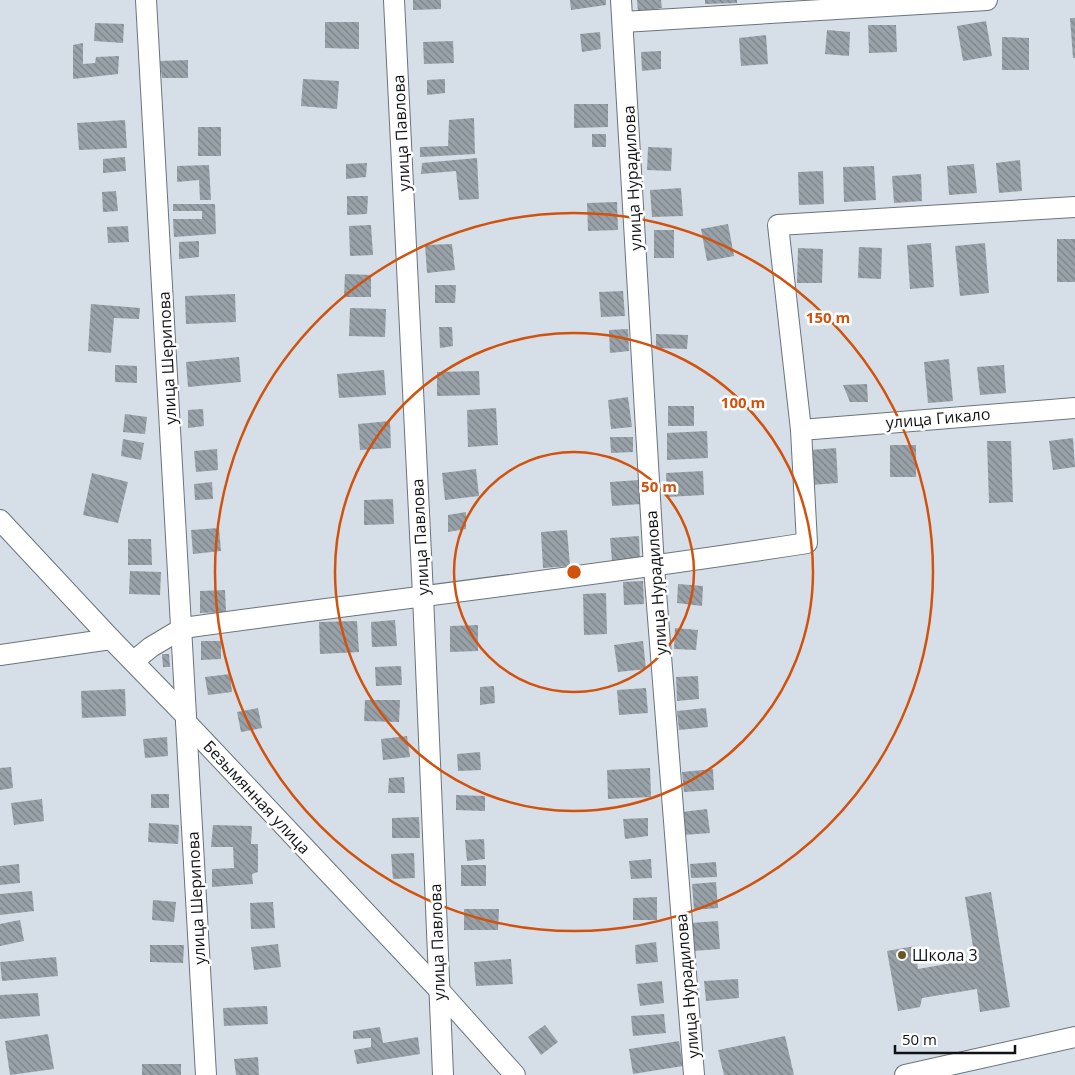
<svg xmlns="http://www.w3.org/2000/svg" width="1075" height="1075" viewBox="0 0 1075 1075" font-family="'Open Sans',sans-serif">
<defs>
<pattern id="building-back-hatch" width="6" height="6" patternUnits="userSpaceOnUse" patternTransform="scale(1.25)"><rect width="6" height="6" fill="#99a2a9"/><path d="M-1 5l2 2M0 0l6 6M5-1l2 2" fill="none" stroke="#7b8388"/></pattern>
</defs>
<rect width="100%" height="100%" fill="#d6dfe7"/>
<g fill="url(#building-back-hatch)">
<path d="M413,0H441V9L413,10Z"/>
<path d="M570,0H606V5L571,10Z"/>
<path d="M637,0H661L662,8L638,12Z"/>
<path d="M705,0H737V3L705,4Z"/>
<path d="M1070,18H1075V58H1073Z"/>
<path d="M986,21L992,56L963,61L957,26Z"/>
<path d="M325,22H359V49L325,48Z"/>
<path d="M95,23L124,24L123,43L94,41Z"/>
<path d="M868,25H896L897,52L869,53Z"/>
<path d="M827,30L850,32L849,56L825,54Z"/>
<path d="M600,32L601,49L582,52L580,34Z"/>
<path d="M766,35L768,64L741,66L739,38Z"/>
<path d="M1002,37L1029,38V70H1002Z"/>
<path d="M453,41L454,63L424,64L423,42Z"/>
<path d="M83,43V64L95,63L96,57L119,56L118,74L73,79V45Z"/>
<path d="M661,51V69L642,71L641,52Z"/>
<path d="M188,60V78H162L160,61Z"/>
<path d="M303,79L339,81L337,109L301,106Z"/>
<path d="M445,79V93L427,95V80Z"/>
<path d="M574,104H608V127L574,128Z"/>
<path d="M474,118L475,154L420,157V147L448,146L449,120Z"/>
<path d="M125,120L127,148L79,150L77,123Z"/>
<rect x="198" y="127" width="23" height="29"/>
<rect x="592" y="134" width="14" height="13"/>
<path d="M648,147L672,148L671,171L647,170Z"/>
<path d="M125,157L126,171L103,173V159Z"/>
<path d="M477,158L479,199L459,200L456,171L421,174L422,163Z"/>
<path d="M1020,160L1022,191L999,193L996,163Z"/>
<path d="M367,163L366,177L346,179V164Z"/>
<path d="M974,164L977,193L949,195L947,166Z"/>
<path d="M209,165L211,200H200L199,180L177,182V166Z"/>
<path d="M874,166L876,200L844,202L843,167Z"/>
<path d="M823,171L824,204L799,205L798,172Z"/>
<path d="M921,174L922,201L894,203L892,176Z"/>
<path d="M681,188L683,216L652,217L650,190Z"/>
<path d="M116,191L118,211L103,212L102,192Z"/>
<path d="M347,196H368L367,214L347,215Z"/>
<path d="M617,202L618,230L588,231L587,203Z"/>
<path d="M173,204H215L216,234L174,237L173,219H202V211H173Z"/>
<path d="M728,224L734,256L707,261L701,229Z"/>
<path d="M371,225L373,255L350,256L349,226Z"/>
<path d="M128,226L129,242L108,243L107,227Z"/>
<rect x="654" y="230" width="20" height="28"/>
<rect x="1057" y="239" width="18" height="43"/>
<path d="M199,241V257L179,259V242Z"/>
<path d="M931,243L934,287L910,289L907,245Z"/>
<path d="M985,243L989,293L960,296L955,246Z"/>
<path d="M452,244L455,270L427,273L425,245Z"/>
<path d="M859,247L882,248L881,279L858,278Z"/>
<path d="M798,248L823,249L822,283H797Z"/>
<path d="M345,274L371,275V297H344Z"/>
<path d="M435,285H456L455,303H435Z"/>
<path d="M623,291L625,316L601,317L599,292Z"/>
<path d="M235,294L236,322L186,324L185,296Z"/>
<path d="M91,304L140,308L139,319L114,318L111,353L88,351Z"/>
<path d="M350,308L386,309L385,337L349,336Z"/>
<path d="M439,327H452L453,346L440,348Z"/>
<path d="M628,329L629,351L610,353L609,330Z"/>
<path d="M656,334L688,335L687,349L656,348Z"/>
<path d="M239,357L241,382L188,387L186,362Z"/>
<path d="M949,359L953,401L928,403L924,362Z"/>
<path d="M115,365L137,366V383L115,382Z"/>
<path d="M1004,365L1006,393L980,395L977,367Z"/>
<path d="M384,370L386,395L339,398L337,374Z"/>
<path d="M479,371L480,395L437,396V372Z"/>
<path d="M867,384L868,402H850L843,385Z"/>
<path d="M628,397L632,427L611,429L608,400Z"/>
<rect x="668" y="406" width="26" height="20"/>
<path d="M496,408L498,445L468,447L467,410Z"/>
<path d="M203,409L204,426L188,428V410Z"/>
<path d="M125,414L147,417L145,434L123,432Z"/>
<path d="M390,421L391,448L360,450L358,424Z"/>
<path d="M707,431L708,458L667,460V433Z"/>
<path d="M610,437H633V452L611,453Z"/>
<path d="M1073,438L1075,467L1053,470L1049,441Z"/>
<path d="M123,439L144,443L141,460L121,456Z"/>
<path d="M987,441H1011L1013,502L989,503Z"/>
<rect x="890" y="445" width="26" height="32"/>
<path d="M836,448L838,483L812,485L810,450Z"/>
<path d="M217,449L218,470L196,472L194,451Z"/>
<path d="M476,469L479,496L445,500L442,473Z"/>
<path d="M703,471L704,495L667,497L666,473Z"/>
<path d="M92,473L128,482L118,523L83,515Z"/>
<path d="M639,480L641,504L612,506L610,482Z"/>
<path d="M212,482L213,499L195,500L194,484Z"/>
<path d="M393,499L394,524L364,525V500Z"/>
<path d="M466,512V529L448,532V515Z"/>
<path d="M219,528L221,551L193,554L191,530Z"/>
<path d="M567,530L570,566L543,568L541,532Z"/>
<path d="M639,536L640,559L612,561L610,538Z"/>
<path d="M128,539H151L152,565H128Z"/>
<path d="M130,571L161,572L160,595L129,594Z"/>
<path d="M643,581L644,604L624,605L623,582Z"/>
<path d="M678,584L703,586L702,606L677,603Z"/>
<path d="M225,590L226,612L200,613V591Z"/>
<path d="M606,593L607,634L584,635L583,594Z"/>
<path d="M395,620L397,646L372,647L371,622Z"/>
<path d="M357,621L359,652L320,654L319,622Z"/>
<path d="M478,625V651L450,652V626Z"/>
<path d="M675,628L698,630L696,650L674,649Z"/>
<path d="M201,641H221V659L201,660Z"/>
<path d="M643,641L646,669L618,672L614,645Z"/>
<path d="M162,654H169L170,667H163Z"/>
<path d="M401,666L402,685L376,686L375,667Z"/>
<path d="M230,674L232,692L208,695L205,677Z"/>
<path d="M698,676L699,699L677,701L676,677Z"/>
<path d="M494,686L495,703L480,705V687Z"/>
<path d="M646,688L648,713L619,715L617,690Z"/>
<path d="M125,689L126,716L82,718L81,691Z"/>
<path d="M365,700H400L399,722L364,721Z"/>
<path d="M258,708L262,728L241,732L237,712Z"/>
<path d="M706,708L708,727L679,730L677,711Z"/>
<path d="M407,736L410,757L383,760L381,739Z"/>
<path d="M167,737L168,756L145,758L143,739Z"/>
<path d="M480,752L481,770L458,771L457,754Z"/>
<path d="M11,767L13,788L0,790V768Z"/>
<path d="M650,768L651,797L608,799L607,770Z"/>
<path d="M713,769L714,790L684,792L682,772Z"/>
<path d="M404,777L405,793H388L389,778Z"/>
<rect x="151" y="794" width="18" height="14"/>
<path d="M456,795L485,796V811L456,810Z"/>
<path d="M42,799L44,821L14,825L11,803Z"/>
<path d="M707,809L710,833L684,835L682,812Z"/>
<path d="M419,817L420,838H392V818Z"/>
<path d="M648,818V836L625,839L623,819Z"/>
<path d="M149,823L179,825L178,844L148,842Z"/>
<path d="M213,825L252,826L251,844H258V872L252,874L253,884L212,887V869L234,868L233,847H211Z"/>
<path d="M484,839L485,859L467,861L465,840Z"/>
<path d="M414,853L415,878L393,879L391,854Z"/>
<path d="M651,859L652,878L631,879L629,861Z"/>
<path d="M716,862L717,877L691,878L690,864Z"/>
<path d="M19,864L20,883L0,885V866Z"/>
<rect x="461" y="865" width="25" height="21"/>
<path d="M716,882L718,908L694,910L692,884Z"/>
<path d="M32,891L34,911L0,915V894Z"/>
<path d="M991,892L1010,1007L980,1012L977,989L922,998L920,1007L898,1011L887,951L915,946L918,969L975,959L965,897Z"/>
<path d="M657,897V920H633V898Z"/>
<path d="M153,900L176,902L174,922L152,920Z"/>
<path d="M273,902L275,928L251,929L250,903Z"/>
<path d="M464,909H499L498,930H464Z"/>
<path d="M20,920L24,941L0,946V924Z"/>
<path d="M718,921L720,949L693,951L691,923Z"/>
<path d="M656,942L658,962L636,964L635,945Z"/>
<path d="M278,944L281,967L254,970L251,947Z"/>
<path d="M150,945H184L183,963L150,962Z"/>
<path d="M56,957L58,976L2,981L0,962Z"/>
<path d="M511,959L513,984L476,986L474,962Z"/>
<path d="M738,979L739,998L706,1001L704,981Z"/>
<path d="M662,981L664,1003L640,1006L637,984Z"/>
<path d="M38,993L40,1016L0,1019V995Z"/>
<path d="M267,1006L268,1024L224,1026L223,1008Z"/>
<path d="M664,1014L666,1033L633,1036L631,1016Z"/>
<path d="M545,1025L558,1042L541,1055L528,1037Z"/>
<path d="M380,1027L383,1043L418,1037L420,1054L357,1064L354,1050L371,1047V1038L353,1039V1031Z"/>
<path d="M48,1034L54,1069L10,1075L5,1041Z"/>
<path d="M785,1036L794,1075H724L718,1050Z"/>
<path d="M679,1041L683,1066L633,1074L629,1049Z"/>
<path d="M258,1057L259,1075H236L234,1059Z"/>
<rect x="142" y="1064" width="39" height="11"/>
</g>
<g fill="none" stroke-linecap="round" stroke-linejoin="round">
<defs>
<g id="minor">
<path d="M146,0L186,716"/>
<path d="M394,0L423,595L443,1075"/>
<path d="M621,0L654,567L694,1075"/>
<path d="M623,22L987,0"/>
<path d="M801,430L1075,408"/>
<path d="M0,520L111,639L186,716V722L439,990L515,1075"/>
<path d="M0,655L111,639"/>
<path d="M134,661L151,647L183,628C391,599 599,576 807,543L801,430L778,225L1075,207"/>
<path d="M186,722L206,1075"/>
<path d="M905,1075L1075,1037"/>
</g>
</defs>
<use href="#minor" stroke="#6b747b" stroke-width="22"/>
<use href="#minor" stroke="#fff" stroke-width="20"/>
</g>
<g fill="none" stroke="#d2520d" stroke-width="2.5">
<circle cx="574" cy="572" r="120"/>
<circle cx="574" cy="572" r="239"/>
<circle cx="574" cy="572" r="359"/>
</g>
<circle fill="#675724" stroke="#fff" stroke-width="2" cx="902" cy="955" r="5"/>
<g text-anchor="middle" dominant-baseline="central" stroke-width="5" stroke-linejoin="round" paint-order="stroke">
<g font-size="16" fill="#101315" stroke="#fff">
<text transform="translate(401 133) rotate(-93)">улица Павлова</text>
<text transform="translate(632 178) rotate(-93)">улица Нурадилова</text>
<text transform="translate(167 358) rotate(-93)">улица Шерипова</text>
<text transform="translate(938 418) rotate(-5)">улица Гикало</text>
<text transform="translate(420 537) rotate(-93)">улица Павлова</text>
<text transform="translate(656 583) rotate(-94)">улица Нурадилова</text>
<text transform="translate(257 797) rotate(47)">Безымянная улица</text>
<text transform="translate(196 898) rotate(-93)">улица Шерипова</text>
<text transform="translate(437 942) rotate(-92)">улица Павлова</text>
<text transform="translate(687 986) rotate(-95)">улица Нурадилова</text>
</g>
<g font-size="16" fill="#101315" stroke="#fff" text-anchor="start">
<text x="912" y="955">Школа 3</text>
</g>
</g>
<circle cx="574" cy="572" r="8" fill="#d2520d" stroke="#fff" stroke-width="2.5"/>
<g font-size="15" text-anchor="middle" font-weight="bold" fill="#d2520d" stroke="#fff" stroke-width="5" stroke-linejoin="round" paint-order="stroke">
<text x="828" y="323">150 m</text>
<text x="743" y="408">100 m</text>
<text x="659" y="492">50 m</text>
</g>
<path d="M895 1045v8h120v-8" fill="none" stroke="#101315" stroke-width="2.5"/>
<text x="902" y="1045" font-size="15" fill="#101315" stroke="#ffffff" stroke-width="4" paint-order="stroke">50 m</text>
</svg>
